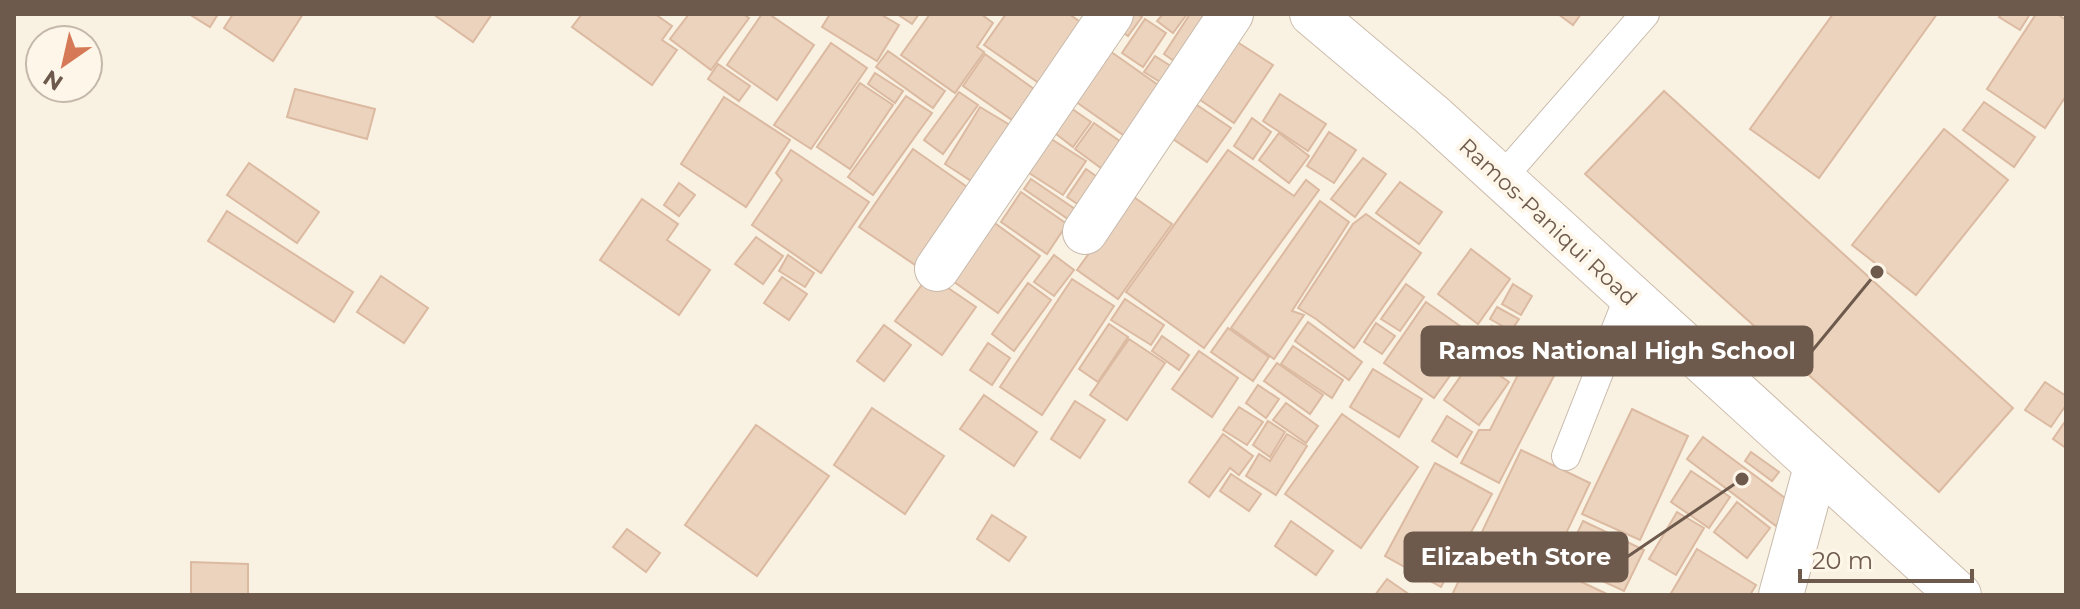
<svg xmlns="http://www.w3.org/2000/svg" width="2080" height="609" viewBox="0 0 2080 609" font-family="Montserrat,sans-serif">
<rect width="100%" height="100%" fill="#f9f2e3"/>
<g fill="#ebd3be" stroke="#dcbaa1" stroke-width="2">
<path d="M189,14H218L210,27Z"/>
<path d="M233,14H303L273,61L224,28Z"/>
<path d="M433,14H492L473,42Z"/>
<path d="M582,14H655L672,26L662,40L677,50L652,85L572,27Z"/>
<path d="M689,14H743L749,18L711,70L670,39Z"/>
<path d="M762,14H769L814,45L777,100L727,65Z"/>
<path d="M830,14H880L899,25L877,61L822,27Z"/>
<path d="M897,14H919L912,24Z"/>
<path d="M930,14H981L993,23L977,47L984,52L955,93L901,55Z"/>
<path d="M1006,14H1069L1089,28L1046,88L984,45Z"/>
<path d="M1125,14H1138L1142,17L1128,36L1116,27Z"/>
<path d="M1163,14H1187L1173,33L1157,21Z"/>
<path d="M1190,14H1215L1181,66L1164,54Z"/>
<path d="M1558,14H1581L1573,25Z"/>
<path d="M1833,14H1937L1819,178L1750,129Z"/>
<path d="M2002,14H2030L2020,30L1999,17Z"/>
<path d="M2036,14H2057L2066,20V96L2045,128L1987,89Z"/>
<path d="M1145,19L1166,33L1143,67L1122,53Z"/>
<path d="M1228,36L1273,65L1234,123L1190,93Z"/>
<path d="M831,43L867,68L811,149L774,125Z"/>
<path d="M1107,49L1161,87L1126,137L1072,99Z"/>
<path d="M888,51L945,91L933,108L876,67Z"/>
<path d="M985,54L1034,89L1012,120L963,86Z"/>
<path d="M1155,56L1174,68L1165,85L1144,72Z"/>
<path d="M718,64L750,86L739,101L708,79Z"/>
<path d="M875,73L903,91L895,103L868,84Z"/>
<path d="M860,83L893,105L850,169L817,147Z"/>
<path d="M295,89L375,109L367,139L287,117Z"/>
<path d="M1664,91L2013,408L1939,492L1585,174Z"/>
<path d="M959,92L978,105L943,154L924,140Z"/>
<path d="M1280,94L1326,124L1308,151L1263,121Z"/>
<path d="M906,96L932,113L873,195L848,177Z"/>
<path d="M724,97L790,140L746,207L681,164Z"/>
<path d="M1188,99L1231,128L1207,162L1164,133Z"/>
<path d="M1984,102L2035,137L2014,167L1963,130Z"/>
<path d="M1068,106L1091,122L1073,147L1051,130Z"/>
<path d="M980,107L1015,128L979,186L945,164Z"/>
<path d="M1252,118L1271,132L1253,159L1234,146Z"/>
<path d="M1094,123L1124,144L1105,171L1075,149Z"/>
<path d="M1944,129L2008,180L1916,295L1852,245Z"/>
<path d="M1329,132L1356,150L1334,183L1307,166Z"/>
<path d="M1279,133L1309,156L1289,183L1259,160Z"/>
<path d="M1048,137L1086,161L1063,195L1026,171Z"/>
<path d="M913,149L980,196L927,273L859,227Z"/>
<path d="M791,150L869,202L821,273L752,225L782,180L776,173Z"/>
<path d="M1228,150L1294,196L1306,180L1319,190L1204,348L1126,292Z"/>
<path d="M1363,158L1386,174L1355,217L1331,199Z"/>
<path d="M249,163L319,212L297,243L227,195Z"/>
<path d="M1086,169L1103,181L1085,209L1067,197Z"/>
<path d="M1031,179L1075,209L1068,219L1024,189Z"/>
<path d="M1400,182L1442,212L1419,244L1376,213Z"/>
<path d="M679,183L695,195L679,216L664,205Z"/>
<path d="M1021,192L1067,224L1047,254L1001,222Z"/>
<path d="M1131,195L1172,224L1118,299L1077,270Z"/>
<path d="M642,199L678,224L667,240L710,270L679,315L600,260Z"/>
<path d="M1320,201L1349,222L1292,311L1304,315L1274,359L1231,328Z"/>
<path d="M227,211L353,292L334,322L208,241Z"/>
<path d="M1366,214L1421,253L1354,348L1316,319L1298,308L1353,224Z"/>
<path d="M985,216L1040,256L998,313L943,274Z"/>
<path d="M756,237L783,256L763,284L735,264Z"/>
<path d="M1471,249L1510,279L1478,324L1438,294Z"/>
<path d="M788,255L814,273L805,287L779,271Z"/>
<path d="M1054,255L1074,270L1054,296L1034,282Z"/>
<path d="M929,275L976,307L942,355L895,321Z"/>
<path d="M381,276L428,308L404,343L357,312Z"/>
<path d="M782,277L807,294L789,320L764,303Z"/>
<path d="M1072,279L1114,306L1042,415L1000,387Z"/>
<path d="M1028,283L1051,300L1014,351L992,334Z"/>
<path d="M1406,284L1424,297L1400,331L1381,319Z"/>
<path d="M1513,284L1532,296L1521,315L1502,304Z"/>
<path d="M1125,299L1164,325L1151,345L1111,320Z"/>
<path d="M1426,302L1477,338L1434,398L1384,363Z"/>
<path d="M1497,307L1519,319L1511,331L1490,319Z"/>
<path d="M1308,322L1362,362L1349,380L1295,341Z"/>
<path d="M1376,323L1395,336L1382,354L1364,342Z"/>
<path d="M1109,324L1128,337L1098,382L1079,369Z"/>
<path d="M884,325L911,345L884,381L857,361Z"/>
<path d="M1492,326L1524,348L1508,370L1476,348Z"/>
<path d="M1228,328L1269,357L1253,381L1211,352Z"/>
<path d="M1162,336L1189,355L1179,370L1152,351Z"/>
<path d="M1129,339L1165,363L1127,420L1090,395Z"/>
<path d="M988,343L1010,358L992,385L970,370Z"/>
<path d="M1293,346L1343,380L1332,398L1281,364Z"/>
<path d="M1199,351L1238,378L1212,417L1172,389Z"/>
<path d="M1530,351L1559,366L1499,483L1461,463L1479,430H1490Z"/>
<path d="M1474,357L1509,382L1479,425L1444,400Z"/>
<path d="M1277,363L1323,395L1310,414L1264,381Z"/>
<path d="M1373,369L1422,399L1399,437L1350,407Z"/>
<path d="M2045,382L2066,396V405L2051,427L2025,410Z"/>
<path d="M1258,385L1279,399L1266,418L1246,403Z"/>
<path d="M984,395L1037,432L1014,466L960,429Z"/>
<path d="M1075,401L1105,420L1080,458L1051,439Z"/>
<path d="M1286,403L1318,426L1306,443L1273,420Z"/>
<path d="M1239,407L1263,422L1247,445L1223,430Z"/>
<path d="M872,408L944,456L905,514L834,465Z"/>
<path d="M1632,409L1688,436L1640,540L1582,514Z"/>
<path d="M1342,414L1418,467L1361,548L1285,494Z"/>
<path d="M1447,416L1472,432L1457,457L1432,441Z"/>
<path d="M2066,420V448L2053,439Z"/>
<path d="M1268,421L1285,432L1270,457L1253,445Z"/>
<path d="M756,425L829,476L757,576L685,525Z"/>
<path d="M1223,434L1253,456L1239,475L1230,468L1209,497L1189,482Z"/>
<path d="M1287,434L1307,446L1276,495L1246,476L1259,454L1270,461Z"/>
<path d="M1703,437L1793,504L1776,526L1687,459Z"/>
<path d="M1521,450L1590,483L1550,567L1609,595H1452Z"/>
<path d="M1751,452L1779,472L1772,481L1745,461Z"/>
<path d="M1435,463L1492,494L1441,587L1385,556Z"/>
<path d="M1691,471L1730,497L1709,528L1671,502Z"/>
<path d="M1231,474L1261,494L1249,511L1220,491Z"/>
<path d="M1737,502L1770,528L1747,558L1714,532Z"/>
<path d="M1677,512L1704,528L1676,575L1649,559Z"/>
<path d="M992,515L1026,537L1009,561L977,539Z"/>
<path d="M1291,521L1333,551L1316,575L1275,546Z"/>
<path d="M1583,521L1644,550L1624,591L1563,563Z"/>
<path d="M627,529L660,553L646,572L613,547Z"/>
<path d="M1697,549L1756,585L1750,595H1670Z"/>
<path d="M191,562L248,564V595H191Z"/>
<path d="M1387,579L1410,595H1375Z"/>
</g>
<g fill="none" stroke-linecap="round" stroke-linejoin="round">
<defs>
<g id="service">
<path d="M1501,179L1645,14"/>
<path d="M1566,456L1629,296"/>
</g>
<g id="minor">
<path d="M1085,232L1231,14"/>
<path d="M937,269L1111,14"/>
<path d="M1781,595L1816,467"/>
</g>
<path id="secondary" d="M1312,14L1432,115L1959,595"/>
</defs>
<use href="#service" stroke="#c8baab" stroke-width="30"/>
<use href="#minor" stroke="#c8baab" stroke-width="46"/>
<use href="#secondary" stroke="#cdbcac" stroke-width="46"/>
<use href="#service" stroke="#fff" stroke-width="28"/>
<use href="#minor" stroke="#fff" stroke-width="44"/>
<use href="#secondary" stroke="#fff" stroke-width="44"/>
</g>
<g text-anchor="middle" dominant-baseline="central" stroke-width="8" stroke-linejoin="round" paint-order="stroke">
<g font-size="22" fill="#6e5a4c" stroke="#fdf6e9">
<text transform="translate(1548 222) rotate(43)">Ramos-Paniqui Road</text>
</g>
</g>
<path fill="none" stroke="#6e5a4c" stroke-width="3" d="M1877 272L1812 351M1742 479L1627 557"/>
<g fill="#6e5a4c" stroke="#fdf6e9" stroke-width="3">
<circle cx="1877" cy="272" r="8"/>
<circle cx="1742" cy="479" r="8"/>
</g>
<g fill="#6e5a4c" stroke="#6e5a4c" stroke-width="3">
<rect x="1422" y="327" width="390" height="48" rx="8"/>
<rect x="1405" y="533" width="222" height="48" rx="8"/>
</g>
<g font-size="24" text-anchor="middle" font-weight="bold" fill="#fff">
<text x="1617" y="359">Ramos National High School</text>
<text x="1516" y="565">Elizabeth Store</text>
</g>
<rect width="2080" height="609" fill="none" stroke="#6e5a4c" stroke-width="32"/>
<g transform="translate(64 64) rotate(214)"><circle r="38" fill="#fdf6e9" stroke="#c4b8aa" stroke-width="2"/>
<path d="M0-6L14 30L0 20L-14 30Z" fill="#d57956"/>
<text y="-12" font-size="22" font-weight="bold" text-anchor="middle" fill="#6e5a4c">N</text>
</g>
<path d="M1800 569v12h172v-12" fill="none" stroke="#6e5a4c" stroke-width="4"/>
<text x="1812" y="569" font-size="24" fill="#6e5a4c" stroke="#fdf6e9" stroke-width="6" paint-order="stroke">20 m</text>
</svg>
